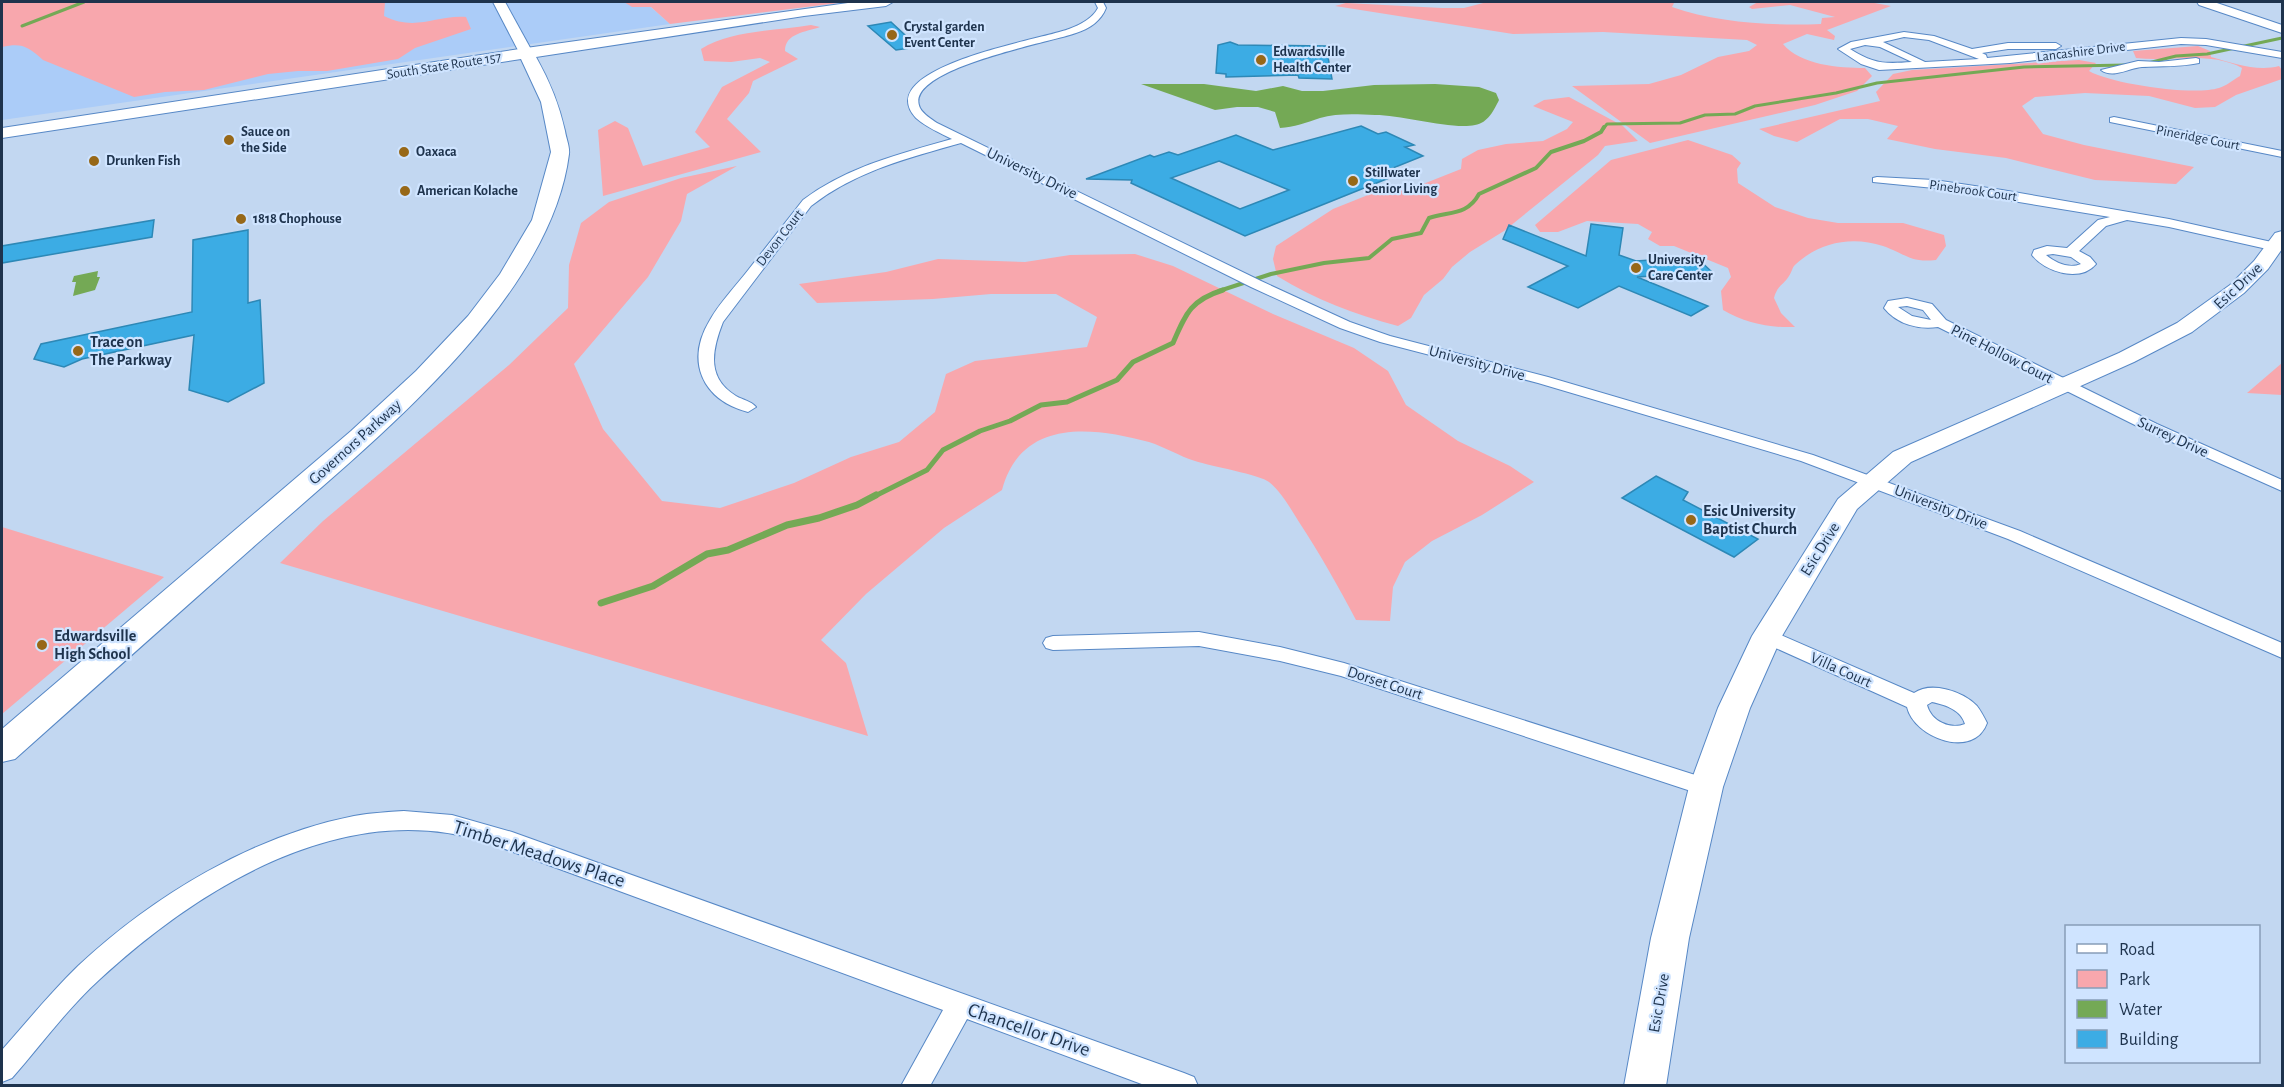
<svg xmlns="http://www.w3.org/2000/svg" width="2284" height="1087" viewBox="0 0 2284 1087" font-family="'Alegreya Sans',sans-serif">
<rect width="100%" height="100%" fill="#c2d7f1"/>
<path fill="#abccf8" d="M2,2H645L670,24L2,120Z"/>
<g fill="#f8a7ad">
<path d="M2,2H385L384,16C416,32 435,15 466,17L471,29L415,48L398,59L327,71H298L268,74L204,90L165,92L134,97L43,60C27,46 22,43 2,47Z"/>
<path d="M624,2H847L670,24L651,7H632Z"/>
<path d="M1487,2H1684L1674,3L1672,7C1717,23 1774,26 1821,24L1822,18L1835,17L1790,5L1752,9L1749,7L1758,2H1869L1891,6L1827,30L1835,36L1834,40L1807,34L1783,44C1800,65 1839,68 1865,68L1872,76L1857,91L1815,105L1650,143L1572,86L1649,84L1681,75L1718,57L1749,51L1757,45L1747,40L1603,32L1513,34L1335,6L1346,3L1442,8H1464Z"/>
<path d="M811,25L820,27C806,32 785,33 785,51L798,59L753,81L749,93L727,119L761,152L603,196L598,130L615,121L628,128L643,166L710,147L695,132L722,87L770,62L760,58L731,62L704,61L701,49C732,30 775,31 811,25Z"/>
<path d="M2198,46L2210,51L2211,57C2233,63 2257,72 2279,66L2282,70V79L2236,95L2215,107L2195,108L2149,96L2085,93L2035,97L2022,106L2043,134L2084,145L2194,167L2176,184L2095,180L2006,158L1935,149L1887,139L1898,126L1868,119H1840L1797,142L1774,136L1759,129L1880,101L1876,92L1893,74L1912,70L2079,60L2096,63L2089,71C2112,84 2193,96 2219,88C2226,86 2233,80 2240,76L2242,68C2210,51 2170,62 2136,58L2133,51Z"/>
<path d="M1569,97L1623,126L1638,141L1605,146L1598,155L1504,231L1470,252L1452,267L1443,279L1424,295L1411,318L1398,326C1354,314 1316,300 1277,276L1273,259L1276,246L1333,209L1373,193L1408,190L1461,169L1462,159L1478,150L1506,144L1543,141L1567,129L1573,122L1533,106L1544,100Z"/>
<path d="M1688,140L1732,155L1741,163L1737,169L1738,183L1775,207L1808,218L1838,223H1903L1944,235L1946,246L1936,260C1910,263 1906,254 1883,246C1852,236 1820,242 1796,264C1792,267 1792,272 1789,276C1783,286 1778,284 1774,298L1781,313L1795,327C1769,328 1746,323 1723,310L1721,291L1731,277L1728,268L1674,246H1660L1648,239L1652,232L1638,224L1587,221L1558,232H1540L1535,225L1611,160Z"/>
<path d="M737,166L687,194L681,221L648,277L574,364L603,429L662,501L720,508L794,483L851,457L899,442L935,412L946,374L975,361L1087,347L1097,317L1056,294H991L933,299L817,303L799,284L886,272L938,259L1025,262L1070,255L1135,254L1173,266L1273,314L1354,348L1388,371L1406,405L1458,441L1510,466L1534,482L1482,515L1432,541L1405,562L1393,587L1390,621L1356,620C1338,586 1320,554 1299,522C1291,509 1281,492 1269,482C1261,475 1210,466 1195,461C1179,456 1165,447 1149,442C1090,426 1021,419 1002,490L944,528L866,594L821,640L846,663L868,736L280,563L323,521L509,365L568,308L569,265L581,223L609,202L681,178Z"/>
<path d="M2282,363V395L2247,393Z"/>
<path d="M2,527L164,577L2,714Z"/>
</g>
<g fill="#74a955">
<path d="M1141,84H1204L1256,91L1283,86L1302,91H1323L1374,85L1435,84L1479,87L1496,93L1499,100C1494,110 1488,123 1475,125C1452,130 1402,115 1375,115C1357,114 1336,113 1320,118C1306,123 1294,127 1280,128L1275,112L1258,107H1237L1215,110Z"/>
<path d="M98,271L97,277H100L95,290L73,296L76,282H72L74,276Z"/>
</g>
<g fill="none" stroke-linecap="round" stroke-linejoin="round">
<g stroke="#74a955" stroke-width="3">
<path d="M22,26L84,2"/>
<path d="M2148,63L2176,56L2207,54L2282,38"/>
<path d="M1603,129L1607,124L1680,123L1705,115L1735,114L1755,106L1836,93L1877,83L2024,67L2126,65"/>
</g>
<path stroke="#74a955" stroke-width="4" d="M1219,291L1271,274L1324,263L1369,258L1392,239L1421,233L1429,218C1449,211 1467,216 1479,194L1536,168L1551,152L1584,141L1601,132L1604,127"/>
<path stroke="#74a955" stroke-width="5" d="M873,497L927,470L943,450L980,431L1010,421L1041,405L1067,402L1117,380L1133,362L1173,343C1186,313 1191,300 1223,290"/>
<path stroke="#74a955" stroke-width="7" d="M601,603L653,586L707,554L728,550L787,525L819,518L857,505L876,495"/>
</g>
<g fill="#3cace4" stroke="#2d88b6" stroke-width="1.5" fill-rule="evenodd">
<path d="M891,22L918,47L896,50L868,26Z"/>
<path d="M1230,42L1238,45L1326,46L1332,79L1299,78L1298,75L1226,77V74L1216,73L1218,45Z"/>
<path d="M1361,126L1378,134L1386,132L1414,145L1405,147L1423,156L1383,172L1394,176L1245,236L1131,183L1132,180L1086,179L1150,155L1154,157L1169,152L1178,155L1236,135L1273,150ZM1219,161L1289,190L1240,209L1171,178Z"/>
<path d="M154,220L152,237L2,263V246Z"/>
<path d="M1591,224L1623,228L1619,255L1636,261L1696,257L1712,272L1637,277L1708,306L1691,316L1619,286L1578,308L1528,287L1568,266L1503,239L1509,225L1586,256Z"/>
<path d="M248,230V303L260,300L264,383L228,402L189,390L194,335L82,359L64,367L34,359L41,344L192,312L193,240Z"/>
<path d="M1656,476L1688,492L1683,500L1758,539L1734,557L1622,498Z"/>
</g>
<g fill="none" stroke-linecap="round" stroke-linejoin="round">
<defs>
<g id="street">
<path d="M1095,2H1103L1106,8C1101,21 1089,29 1076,33C1052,42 901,69 920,108C923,114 931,119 937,123L1261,281L1350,322L1390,336L1548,377L1813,455L2020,531L2282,643V658L2008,539L1801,461L1538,383L1380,342L1340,328L1251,287L961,143C908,158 856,171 811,206L723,322C712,350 706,378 736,396C743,400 751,401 756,407L748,412C702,400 685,361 710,320C720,302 736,286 749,269C767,246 785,223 803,200C847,167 899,154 952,139C940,133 926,127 916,118C869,67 1044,39 1069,29C1080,25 1093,18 1098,8Z"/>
<path d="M1904,32L1934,36L1972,49L2008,43H2056L2061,46L2056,49H2008L1982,53L1986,55L1987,58L2181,38L2206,39L2282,52V58L2206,45L2181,44L2010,63L1879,70L1861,64L1838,49L1851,42ZM1904,37L1929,40L1979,59L1925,62L1883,42ZM1865,45L1880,47L1912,62C1884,64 1874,64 1850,49Z"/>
<path d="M2196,58L2199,59V63C2180,67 2161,66 2142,67C2129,68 2113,79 2101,70L2138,61L2159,62Z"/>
<path d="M2114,117L2282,151V157L2110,122V118Z"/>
<path d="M1877,177L1934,180L2002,190L2169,219L2276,243L2282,247L2276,251L2169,227L2127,220L2106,226L2079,251L2090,257L2096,264C2080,283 2045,272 2032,255L2034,250L2047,246L2067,248L2098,220L2110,217L1934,188L1873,182V178ZM2053,254L2071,257L2081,264C2069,269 2056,263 2046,255Z"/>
<path d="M1907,298L1932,304L1946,320L2157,424L2282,480V491L2145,430L1938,327C1918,330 1897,324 1884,308L1888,301ZM1907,306L1923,310L1931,320L1912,316L1898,307Z"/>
<path d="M1767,629L1914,693C1931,681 1963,691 1977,706C1981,711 1984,717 1987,723C1974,760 1914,738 1907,707L1760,641L1757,636L1760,631ZM1932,702C1946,705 1961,710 1965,724C1950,730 1931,721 1927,705Z"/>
<path d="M1199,632L1280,647L1344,663L1714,781L1717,787L1714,793L1706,796L1341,676L1280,661L1199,646L1053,650L1046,648L1043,643L1046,638L1053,636Z"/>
<path d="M404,811L452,815L512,832L1184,1073L1194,1077L1198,1086H1147L967,1019L930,1086H901L943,1010L486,842C345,797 200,887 100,979C67,1009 41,1045 12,1078L2,1082V1050C27,1022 51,992 78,966C153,896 252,836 354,816C371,813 388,812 404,811Z"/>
</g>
<g id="secondary">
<path d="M493,2H505L533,53L531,56H521Z"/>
<path d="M2197,2H2214L2282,25V33L2199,5Z"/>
<path d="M2282,231V249L2268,269L2244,293L2192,332L2134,362L1911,462L1857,509L1782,636L1750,708L1723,787L1689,938L1666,1086H1624L1651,938L1689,787L1718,708L1752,636L1838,499L1893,452L2119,353L2177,323L2230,285L2254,261L2275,233Z"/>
</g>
<path id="primary" d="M855,2H893L886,6L804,16L536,57C550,82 559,104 565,131C566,138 570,147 569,154C550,306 359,453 251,549C172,619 93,689 15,759L2,762V729L351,431L416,371L468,316L500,274L532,220L551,152L541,102L521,59L2,138V128L526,48Z"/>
</defs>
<use href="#street" stroke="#5788c6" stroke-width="2"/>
<use href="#secondary" stroke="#5788c6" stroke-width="2"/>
<use href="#primary" stroke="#5788c6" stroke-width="2"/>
<use href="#street" fill="#fff" fill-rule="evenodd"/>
<use href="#secondary" fill="#fff" fill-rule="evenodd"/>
<use href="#primary" fill="#fff" fill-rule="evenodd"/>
</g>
<g fill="#976818" stroke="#cfe4ff" stroke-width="2">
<circle cx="892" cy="35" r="6"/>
<circle cx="1261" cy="60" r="6"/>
<circle cx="229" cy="140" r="6"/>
<circle cx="404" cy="152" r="6"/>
<circle cx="94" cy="161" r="6"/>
<circle cx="1353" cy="181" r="6"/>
<circle cx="405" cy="191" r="6"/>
<circle cx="241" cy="219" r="6"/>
<circle cx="1636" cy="268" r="6"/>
<circle cx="78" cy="351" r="6"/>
<circle cx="1691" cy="520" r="6"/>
<circle cx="42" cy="645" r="6"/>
</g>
<g text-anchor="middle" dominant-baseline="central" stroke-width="4.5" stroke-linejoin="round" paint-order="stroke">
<g font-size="14" font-weight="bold" fill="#1e334d" stroke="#cfe4ff" text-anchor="start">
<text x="904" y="27">Crystal garden<tspan x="904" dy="16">Event Center</tspan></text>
<text x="1273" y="52">Edwardsville<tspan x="1273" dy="16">Health Center</tspan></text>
<text x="241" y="132">Sauce on<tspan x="241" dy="16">the Side</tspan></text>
<text x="416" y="152">Oaxaca</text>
<text x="106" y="161">Drunken Fish</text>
<text x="1365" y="173">Stillwater<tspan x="1365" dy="16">Senior Living</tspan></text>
<text x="417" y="191">American Kolache</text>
<text x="253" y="219">1818 Chophouse</text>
<text x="1648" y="260">University<tspan x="1648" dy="16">Care Center</tspan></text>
</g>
<g font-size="14" fill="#1e334d" stroke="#cfe4ff">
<text transform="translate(2081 52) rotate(-7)">Lancashire Drive</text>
<text transform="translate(444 66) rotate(-9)">South State Route 157</text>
<text transform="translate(2198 138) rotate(11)">Pineridge Court</text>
<text transform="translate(1973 191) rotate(8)">Pinebrook Court</text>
<text transform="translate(780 238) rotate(-52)">Devon Court</text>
</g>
<g font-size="16" fill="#1e334d" stroke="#cfe4ff">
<text transform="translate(1032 173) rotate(26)">University Drive</text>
<text transform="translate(2238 286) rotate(-43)">Esic Drive</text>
<text transform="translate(2002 354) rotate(27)">Pine Hollow Court</text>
<text transform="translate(1477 363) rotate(15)">University Drive</text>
<text transform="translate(2173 437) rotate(25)">Surrey Drive</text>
<text transform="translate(355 442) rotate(-42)">Governors Parkway</text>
<text transform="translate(1941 507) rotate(21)">University Drive</text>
<text transform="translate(1820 549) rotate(-58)">Esic Drive</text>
<text transform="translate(1841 670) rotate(24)">Villa Court</text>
<text transform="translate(1385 683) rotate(18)">Dorset Court</text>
<text transform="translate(1659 1003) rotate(-80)">Esic Drive</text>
</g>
<g font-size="16" font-weight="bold" fill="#1e334d" stroke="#cfe4ff" text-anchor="start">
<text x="90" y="342">Trace on<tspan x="90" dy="18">The Parkway</tspan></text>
<text x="1703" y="511">Esic University<tspan x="1703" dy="18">Baptist Church</tspan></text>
<text x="54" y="636">Edwardsville<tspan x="54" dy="18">High School</tspan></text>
</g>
<g font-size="20" fill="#1e334d" stroke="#cfe4ff">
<text transform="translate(539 854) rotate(18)">Timber Meadows Place</text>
<text transform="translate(1029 1030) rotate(19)">Chancellor Drive</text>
</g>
</g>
<rect width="2284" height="1087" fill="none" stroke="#1e334d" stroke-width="6"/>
<rect x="2065" y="925" width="195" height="138" fill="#cfe4ff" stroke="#889db8" stroke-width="1.5"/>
<rect x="2077" y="944" width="30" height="9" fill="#ffffff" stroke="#889db8" stroke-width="1.5"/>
<text x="2119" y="955" font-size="18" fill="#1e334d">Road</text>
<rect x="2077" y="970" width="30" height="18" fill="#f8a7ad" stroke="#889db8" stroke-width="1.5"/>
<text x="2119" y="985" font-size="18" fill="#1e334d">Park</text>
<rect x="2077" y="1000" width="30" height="18" fill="#74a955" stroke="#889db8" stroke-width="1.5"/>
<text x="2119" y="1015" font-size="18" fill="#1e334d">Water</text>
<rect x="2077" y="1030" width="30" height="18" fill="#3cace4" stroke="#889db8" stroke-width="1.5"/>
<text x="2119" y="1045" font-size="18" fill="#1e334d">Building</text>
</svg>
